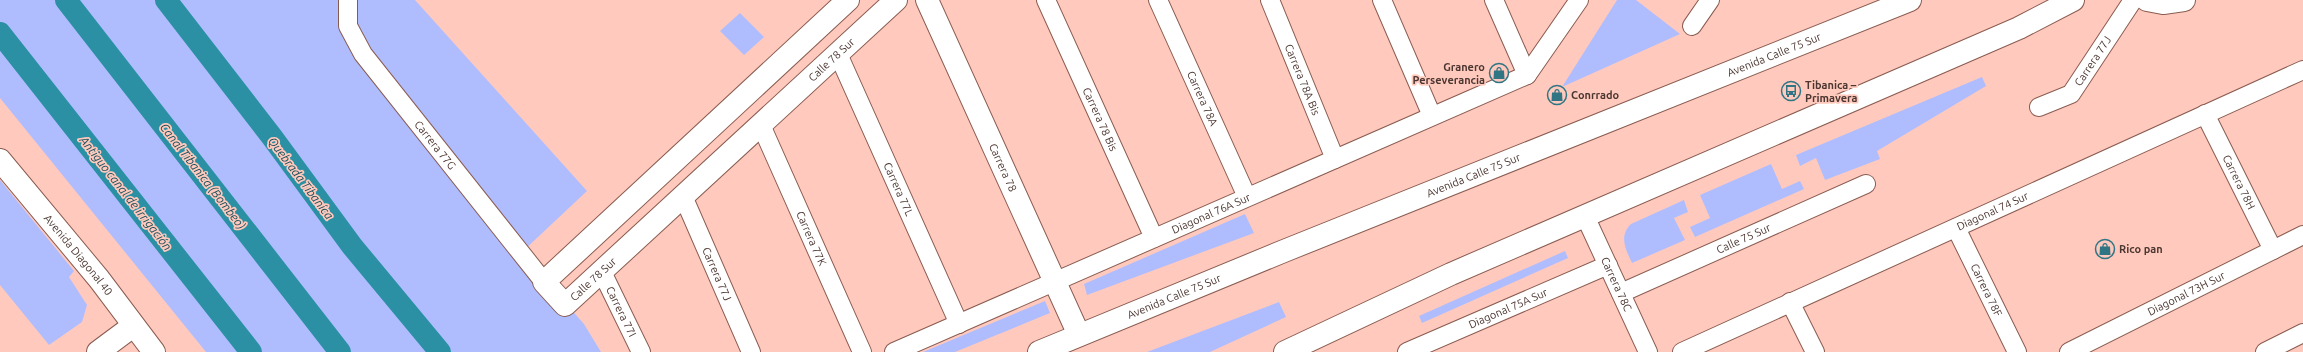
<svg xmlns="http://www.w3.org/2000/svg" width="2303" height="352" viewBox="0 0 2303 352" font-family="Ubuntu,sans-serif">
<rect width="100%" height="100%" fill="#ffcabd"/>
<g fill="#afbdff">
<path d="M0,0H415L587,191L521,253L584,324L601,352H206L0,98Z"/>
<path d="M1617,0H1636L1680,34L1562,87Z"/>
<path d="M740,13L764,37L744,55L720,31Z"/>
<path d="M1982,77L1986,86L1877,151L1880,159L1825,180L1816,158L1800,166L1796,155Z"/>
<path d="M1771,164L1782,189L1800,181L1804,189L1695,237L1690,227L1710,218L1700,195Z"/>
<path d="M0,180L74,271L69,277L87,305L82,322L49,345L0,285Z"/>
<path d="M1684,200L1688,212L1674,218L1685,240L1632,263C1625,248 1619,236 1631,224Z"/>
<path d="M1245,214L1254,233L1087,295L1084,284Z"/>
<path d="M1565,251L1568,258L1422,323L1419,316Z"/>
<path d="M1045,301L1050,313L955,352H923Z"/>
<path d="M1279,302L1286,317L1210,352H1147Z"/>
</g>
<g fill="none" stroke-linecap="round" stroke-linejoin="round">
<g stroke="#2b90a4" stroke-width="22">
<path d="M66,0L340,352"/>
<path d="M166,0L272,137L352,246L440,352"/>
<path d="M0,33L251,352"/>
</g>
<defs>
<g id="street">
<path id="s1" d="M348,0V26L363,54L544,282"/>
<path id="s2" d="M1046,0L1154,238"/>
<path id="s3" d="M1158,0L1247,197"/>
<path id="s4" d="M1270,0L1335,159"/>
<path d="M1382,0L1432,116"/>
<path d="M1494,0L1527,75"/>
<path d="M1692,26L1710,0"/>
<path id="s5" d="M838,54L959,324"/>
<path d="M1527,75L1579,0"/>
<path id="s6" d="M2039,107L2071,94L2133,0"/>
<path id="s7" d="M2205,114L2273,250"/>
<path id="s8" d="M761,125L862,352"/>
<path id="s9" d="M683,196L751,352"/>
<path id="s10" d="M1585,216L1648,352"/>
<path id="s11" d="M1956,228L2017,352"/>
<path id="s12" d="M602,272L641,352"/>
<path id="s13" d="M1621,293L1866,184"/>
<path d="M1790,302L1815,352"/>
<path id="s14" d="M894,352L1527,75"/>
<path id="s15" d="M1407,352L1608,265"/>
<path id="s16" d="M1682,352L2303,70"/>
<path id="s17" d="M2069,352L2303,235"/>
<path d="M2265,352L2303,333"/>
</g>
<g id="secondary">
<path id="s18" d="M848,0L544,282L565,305L896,0"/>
<path id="s19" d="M927,0L1079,335"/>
<path d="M2147,0L2163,3L2184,0"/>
<path id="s20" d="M0,160L99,279L154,352"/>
<path d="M98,352L133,326"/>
</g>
<g id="primary">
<path id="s21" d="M1039,352L1284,251L1910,0"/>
<path d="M1285,352L1451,274L2019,28L2073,0"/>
</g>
</defs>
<use href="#street" stroke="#8a5c51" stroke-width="20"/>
<use href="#secondary" stroke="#8a5c51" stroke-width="24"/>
<use href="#primary" stroke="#8a5c51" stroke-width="24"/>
<use href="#street" stroke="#fff" stroke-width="18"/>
<use href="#secondary" stroke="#fff" stroke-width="22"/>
<use href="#primary" stroke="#fff" stroke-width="22"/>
</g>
<defs>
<symbol id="shop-ring" viewBox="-11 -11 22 22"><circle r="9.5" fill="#ffcabd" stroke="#307584" stroke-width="1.5"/><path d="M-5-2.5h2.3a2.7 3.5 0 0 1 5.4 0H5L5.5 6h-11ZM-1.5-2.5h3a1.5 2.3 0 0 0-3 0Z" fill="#307584"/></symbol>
<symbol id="bus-ring" viewBox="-11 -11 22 22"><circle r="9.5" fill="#ffcabd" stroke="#307584" stroke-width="1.5"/><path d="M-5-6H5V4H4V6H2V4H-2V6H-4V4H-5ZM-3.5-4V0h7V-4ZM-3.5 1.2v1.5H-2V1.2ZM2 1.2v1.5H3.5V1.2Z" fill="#307584"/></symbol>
</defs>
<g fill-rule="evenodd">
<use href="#shop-ring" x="1488" y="62" width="22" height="22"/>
<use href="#bus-ring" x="1780" y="80" width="22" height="22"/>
<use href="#shop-ring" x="1546" y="84" width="22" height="22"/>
<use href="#shop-ring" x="2094" y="238" width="22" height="22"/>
</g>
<g text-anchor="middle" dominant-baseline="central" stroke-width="3.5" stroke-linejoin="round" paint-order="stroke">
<g font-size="11" fill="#4b3631" stroke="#ffcabd">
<text stroke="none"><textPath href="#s21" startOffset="793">Avenida Calle 75 Sur</textPath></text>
<text stroke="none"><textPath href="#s18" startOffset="808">Calle 78 Sur</textPath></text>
<text stroke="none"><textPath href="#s6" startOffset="74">Carrera 77J</textPath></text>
<text stroke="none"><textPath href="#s4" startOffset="86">Carrera 78A Bis</textPath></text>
<text stroke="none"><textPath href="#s3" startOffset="108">Carrera 78A</textPath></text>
<text stroke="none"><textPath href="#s2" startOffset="131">Carrera 78 Bis</textPath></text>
<text stroke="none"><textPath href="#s1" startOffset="174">Carrera 77G</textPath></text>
<text stroke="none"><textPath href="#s19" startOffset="184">Carrera 78</textPath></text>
<text stroke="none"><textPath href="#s21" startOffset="469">Avenida Calle 75 Sur</textPath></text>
<text stroke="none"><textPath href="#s7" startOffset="76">Carrera 78H</textPath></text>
<text stroke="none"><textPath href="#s5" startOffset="148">Carrera 77L</textPath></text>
<text stroke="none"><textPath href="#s16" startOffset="341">Diagonal 74 Sur</textPath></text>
<text stroke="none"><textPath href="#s14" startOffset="346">Diagonal 76A Sur</textPath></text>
<text stroke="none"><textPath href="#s8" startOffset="124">Carrera 77K</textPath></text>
<text stroke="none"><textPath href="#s13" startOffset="134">Calle 75 Sur</textPath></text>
<text stroke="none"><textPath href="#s20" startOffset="123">Avenida Diagonal 40</textPath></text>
<text stroke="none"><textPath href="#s9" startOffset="85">Carrera 77J</textPath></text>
<text stroke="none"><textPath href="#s18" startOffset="484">Calle 78 Sur</textPath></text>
<text stroke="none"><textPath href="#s10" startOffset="75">Carrera 78C</textPath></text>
<text stroke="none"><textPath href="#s11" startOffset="69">Carrera 78F</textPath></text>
<text stroke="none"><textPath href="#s17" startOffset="131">Diagonal 73H Sur</textPath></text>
<text stroke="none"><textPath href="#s21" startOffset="146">Avenida Calle 75 Sur</textPath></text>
<text stroke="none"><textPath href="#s15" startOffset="110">Diagonal 75A Sur</textPath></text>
<text stroke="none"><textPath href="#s12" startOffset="44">Carrera 77I</textPath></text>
</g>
<g font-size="11" font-weight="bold" fill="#4b3631" stroke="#ffcabd" text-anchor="start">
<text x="1485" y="67" text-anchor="end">Granero<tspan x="1485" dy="13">Perseverancia</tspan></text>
<text x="1805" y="85">Tibanica –<tspan x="1805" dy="13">Primavera</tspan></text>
<text x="1571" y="95">Conrrado</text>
<text x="2119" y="249">Rico pan</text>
</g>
<g font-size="12" font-style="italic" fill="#174e5a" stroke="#ffcabd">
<text transform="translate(203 176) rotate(52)">Canal Tibanica (Bombeo)</text>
<text transform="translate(301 178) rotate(53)">Quebrada Tibaníca</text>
<text transform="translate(126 193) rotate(52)">Antiguo canal de irrigación</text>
</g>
</g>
</svg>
